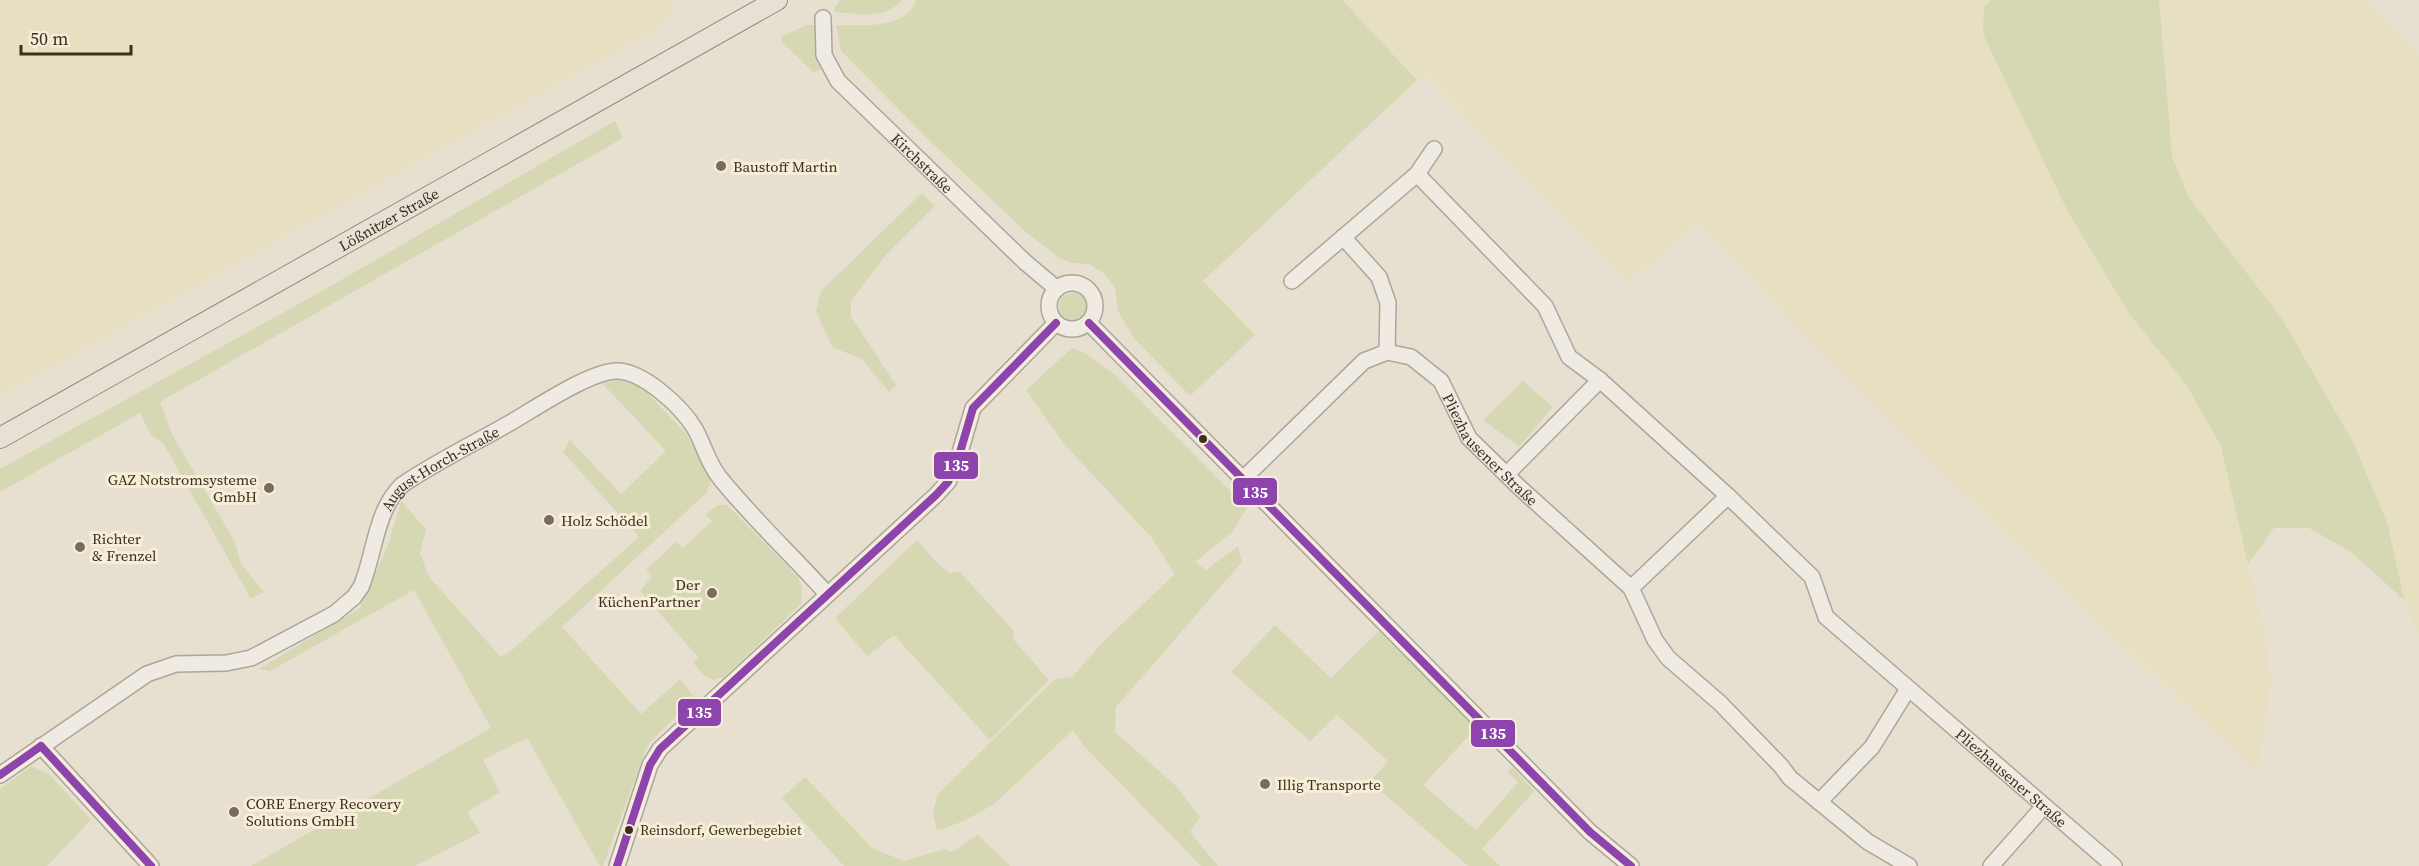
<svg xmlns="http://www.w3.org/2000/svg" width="2419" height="866" viewBox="0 0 2419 866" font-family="'Source Serif 4',serif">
<rect width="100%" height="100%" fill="#e7e0d1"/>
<g fill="#e6dfc2">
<path d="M0,0H675V1L668,19L658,28L0,396Z"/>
<path d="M1342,0H1990L1984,7L2130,315L2186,384L2221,446L2262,621L2271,682L2259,764L2254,770L1944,475L1796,327L1700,222L1628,282L1425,74L1417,80Z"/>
<path d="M2159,0H2362L2419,55V637L2404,600L2388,525L2353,442L2282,319L2189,198L2172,156Z"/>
</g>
<g fill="#d6d7b3">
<path d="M840,0H902C886,20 859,14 836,12L834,9Z"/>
<path d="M916,0H1342L1417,80L1203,281L1255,335L1190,396L1133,337L1118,311L1115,287L1105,274L1089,264L1072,263L1059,258L1027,233L930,141L841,51L836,25C861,25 907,30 916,0Z"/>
<path d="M1991,0H2159L2172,156L2189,198L2282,319L2353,442L2388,525L2404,600L2351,552L2309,528H2274L2248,564L2221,446L2186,384L2130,315L2068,212L1983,34L1984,7Z"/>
<path d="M806,25H815L816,27L814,47L821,69L814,73L781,41V37Z"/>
<path d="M615,121L623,138L160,402L172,434L235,542L241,564L264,592L251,599L163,443L151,435L140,413L0,492V469L317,294Z"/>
<path d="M922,193L935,206L886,255L851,301V317L896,385L889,392L862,359L832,347L816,311L821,291Z"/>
<circle cx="1073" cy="307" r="14"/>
<path d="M1072,348L1083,352L1113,373L1247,508L1232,532L1195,562L1206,570L1238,546L1242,562L1116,707L1115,732L1176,786L1200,817L1190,832L1218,866H1201L1083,745L1073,730L994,804L964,821L937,831L933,812L938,794L1055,679L1072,677L1104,641L1175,574L1151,537L1064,444L1026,390Z"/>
<path d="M619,380L641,386L687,435L711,480L707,492L562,627L641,714L680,679L695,698L648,744L603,866H600L527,738L483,760L500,792L467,812L480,833L415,866H251L491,728L414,590L270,671L259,669L360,608L388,545L401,501L426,529L420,553L429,577L501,657L512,650L639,537L563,452L570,440L621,494L666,451L602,383Z"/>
<path d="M1523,381L1553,407L1519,447L1483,420Z"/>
<path d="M718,505H727L798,577L802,588L801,604L724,677L713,680L703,674L693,663L698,657L640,591L652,576L646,570L676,542L683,548L712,521L705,515Z"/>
<path d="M917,540L938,564L950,573L960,572L1014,631L1013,639L1049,680L990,740L894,635L867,656L835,618Z"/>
<path d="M1275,625L1331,678L1379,631L1476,728L1423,785L1476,830L1518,782L1508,772L1512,767L1534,791L1482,849L1500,866H1468L1370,782L1388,761L1337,715L1310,741L1231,672Z"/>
<path d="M31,766L49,774L91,820L47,866H0V789Z"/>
<path d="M805,777L872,848L904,861L944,849L952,852L978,835L1010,866H844L782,798Z"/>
</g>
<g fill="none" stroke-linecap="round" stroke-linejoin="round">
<defs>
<g id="minor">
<path id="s1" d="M823,18L824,55L838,81L1025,262L1057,289"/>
<path id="s2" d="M1417,174L1545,306L1569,357L1600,380L1728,496L1812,577L1826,617L2114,866"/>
<path d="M1343,237L1379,277L1388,303L1387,352"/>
<path d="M1292,281L1417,174L1434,149"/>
<circle cx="1072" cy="306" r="23"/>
<path d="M1089,323L1590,832L1631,866"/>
<path d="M1507,474L1600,380"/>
<path id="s3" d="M1243,479L1364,361L1387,352L1411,357L1441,381L1469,438L1519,487L1631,588L1655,640L1668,658L1720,703L1781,766L1790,778L1868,842L1909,866"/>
<path d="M1631,588L1728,496"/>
<path d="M41,746L151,866"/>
<path id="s4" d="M0,775L147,674L176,664L226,663L251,658L334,614L354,597L361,587C375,554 375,511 402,485C436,462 473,444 508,424C533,410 591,370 618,371C644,372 682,407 695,429C704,445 708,464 720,478C753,519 792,555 827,594"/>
<path d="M1819,802L1872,747L1908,689"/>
<path d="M617,866L650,765L660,749L936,495L948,482L956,466L973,408L1056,323"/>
<path d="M1991,866L2044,806"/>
</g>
<g id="major">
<path id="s5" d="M0,438L777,0"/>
</g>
</defs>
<use href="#minor" stroke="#ada599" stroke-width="18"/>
<use href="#major" stroke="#928b80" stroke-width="22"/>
<use href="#minor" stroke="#efebe3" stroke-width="15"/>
<use href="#major" stroke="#e6e1d4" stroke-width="20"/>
<defs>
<g id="bus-1">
<path d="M1089,323L1590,832L1631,866"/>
<path d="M41,746L151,866"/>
<path d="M0,775L41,746"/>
<path d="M617,866L650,765L660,749L936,495L948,482L956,466L973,408L1056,323"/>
</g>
</defs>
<use href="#bus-1" stroke="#f7eed8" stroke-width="12"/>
<use href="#bus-1" stroke="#8e44ad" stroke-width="8"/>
</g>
<g fill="#786c5e" stroke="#f7eed8" stroke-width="2">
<circle cx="721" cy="166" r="6"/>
<circle cx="269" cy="488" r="6"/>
<circle cx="549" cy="520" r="6"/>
<circle cx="80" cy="547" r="6"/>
<circle cx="712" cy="593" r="6"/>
<circle cx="1265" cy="784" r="6"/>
<circle cx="234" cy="812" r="6"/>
</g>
<g fill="#3d2e20" stroke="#f7eed8" stroke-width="2">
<circle cx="1203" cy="439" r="5"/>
<circle cx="629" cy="830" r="5"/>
</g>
<g text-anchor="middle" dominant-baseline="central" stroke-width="6" stroke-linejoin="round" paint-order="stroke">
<g font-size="14" fill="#3d2e20" stroke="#f7eed8" text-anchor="start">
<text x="640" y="830">Reinsdorf, Gewerbegebiet</text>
</g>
<g font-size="15" fill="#3d2e20" stroke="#f7eed8">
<text stroke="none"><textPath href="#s1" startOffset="184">Kirchstraße</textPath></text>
<text stroke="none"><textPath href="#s5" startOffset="446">Lößnitzer Straße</textPath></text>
<text stroke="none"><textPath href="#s3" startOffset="342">Pliezhausener Straße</textPath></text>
<text stroke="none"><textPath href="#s4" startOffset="568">August-Horch-Straße</textPath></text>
<text stroke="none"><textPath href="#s2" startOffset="856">Pliezhausener Straße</textPath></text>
</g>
<g font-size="15" fill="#3d2e20" stroke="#f7eed8" text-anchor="start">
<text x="733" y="166">Baustoff Martin</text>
<text x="257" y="479" text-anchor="end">GAZ Notstromsysteme<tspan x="257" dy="17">GmbH</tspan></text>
<text x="561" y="520">Holz Schödel</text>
<text x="92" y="538">Richter<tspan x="92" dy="17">&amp; Frenzel</tspan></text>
<text x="700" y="584" text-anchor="end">Der<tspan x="700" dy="17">KüchenPartner</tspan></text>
<text x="1277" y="784">Illig Transporte</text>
<text x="246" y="803">CORE Energy Recovery<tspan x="246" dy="17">Solutions GmbH</tspan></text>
</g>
</g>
<g stroke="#f7eed8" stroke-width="2">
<rect x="933" y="451" width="46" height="29" rx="6" fill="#8e44ad"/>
<rect x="1232" y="477" width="46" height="29" rx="6" fill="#8e44ad"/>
<rect x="677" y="698" width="45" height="29" rx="6" fill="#8e44ad"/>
<rect x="1470" y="719" width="46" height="29" rx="6" fill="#8e44ad"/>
</g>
<g font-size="16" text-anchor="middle" font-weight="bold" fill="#fff">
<text x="956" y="471">135</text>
<text x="1255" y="498">135</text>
<text x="699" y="718">135</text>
<text x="1493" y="739">135</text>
</g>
<path d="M21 45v9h110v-9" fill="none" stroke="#3d2e20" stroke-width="3"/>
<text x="30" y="45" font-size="18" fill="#3d2e20" stroke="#f7eed8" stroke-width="4.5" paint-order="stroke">50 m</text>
</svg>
